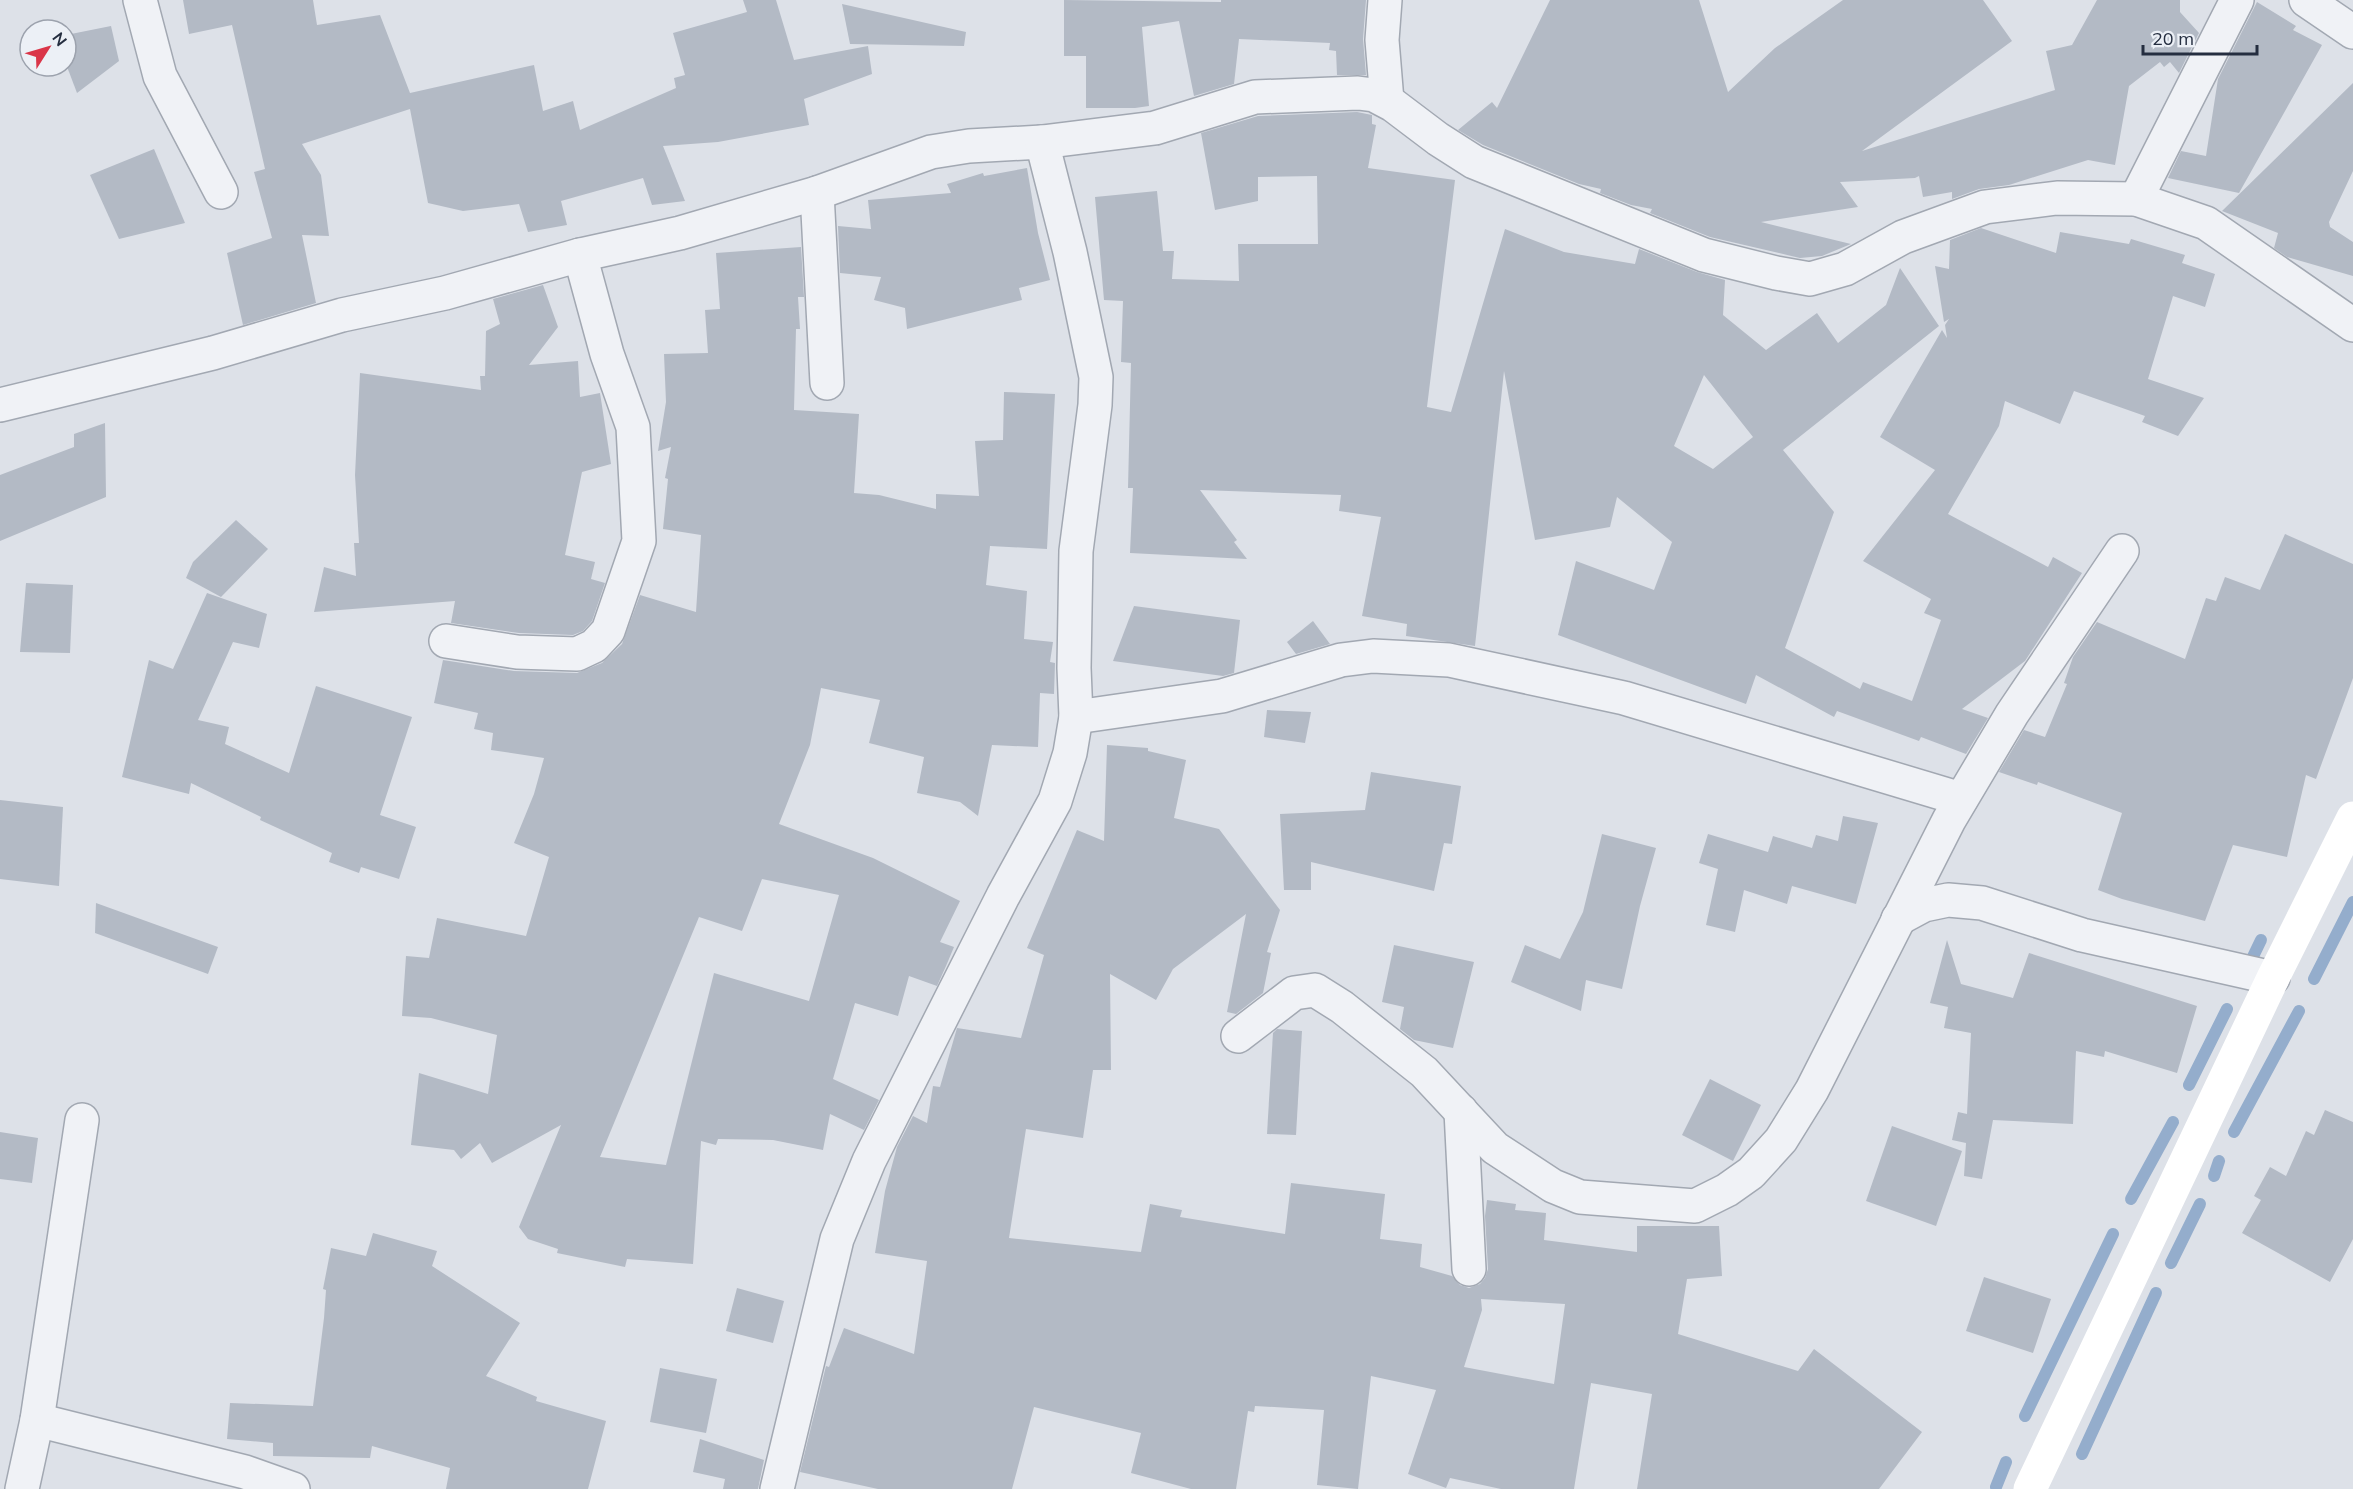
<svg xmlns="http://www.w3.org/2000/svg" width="2353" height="1489" viewBox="0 0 2353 1489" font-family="Mulish,sans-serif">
<rect width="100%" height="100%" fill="#dde1e8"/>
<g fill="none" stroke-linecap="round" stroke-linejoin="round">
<g stroke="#94adcc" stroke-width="12">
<path d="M2247,969L2261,940"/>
<path d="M2314,979L2353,902"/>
<path d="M2189,1085L2227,1009"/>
<path d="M2234,1132L2299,1011"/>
<path d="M2214,1176L2219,1161"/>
<path d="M2131,1199L2173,1122"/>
<path d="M2171,1263L2200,1204"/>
<path d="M2025,1416L2113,1234"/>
<path d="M2082,1454L2156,1293"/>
<path d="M1996,1487L2006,1462"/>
</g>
</g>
<g fill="#b3bac5" fill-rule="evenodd">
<path d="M183,0H313L317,25L380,15L410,93L534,65L543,111L573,101L580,130L676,88L674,78L685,75L673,33L747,12L743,0H776L794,60L868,46L872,74L804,99L809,125L718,142L663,146L685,201L652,205L643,178L561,201L567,225L528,232L519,204L463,211L428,203L410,109L302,144L321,175L329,236L302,235L316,303L243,325L227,253L272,238L254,172L265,169L232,25L189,34Z"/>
<path d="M1064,0L1221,2V0H1366L1363,39L1366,75H1337L1336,51L1329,50L1330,43L1239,39L1234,84L1194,96L1179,21L1142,27L1149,106L1135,108H1086V56H1064Z"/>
<path d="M1550,0H1699L1728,92L1775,48L1843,0H1983L2012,41L1862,151L2055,90L2046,51L2072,45L2097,0H2180V12L2199,33L2179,73L2170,62L2164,67L2160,62L2129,86L2115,165L2088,160L2009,185L1979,189L1952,199V192L1923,197L1919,176L1915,178L1840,182L1858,207L1761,222L1851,244L1822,256L1800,258L1710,237L1650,213L1652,209L1631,205L1600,193L1601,189L1579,184L1483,145L1458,130L1492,102L1497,108Z"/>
<path d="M2257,2L2296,26L2293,30L2322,45L2239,193L2168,178L2181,151L2206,156L2218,79Z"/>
<path d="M842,4L966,32L964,46L850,44Z"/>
<path d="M111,26L119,61L77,93L66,64V35Z"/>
<path d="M2353,83V171L2329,222L2330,227L2353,242V276L2287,257L2274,248L2278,233L2222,211Z"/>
<path d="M1357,112L1372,115V124L1376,125L1368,168L1455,180L1427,407L1451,412L1505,229L1564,252L1635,264L1639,249L1697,272L1725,280L1723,315L1766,350L1817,313L1838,343L1886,305L1900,268L1939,326L1783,450L1834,512L1785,648L1860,689L1863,682L1912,701L1941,620L1924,613L1931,599L1863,561L1935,470L1880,437L1942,330L1947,338L1945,325L1949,319L1944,322L1935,266L1949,269L1950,240L1981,228L2056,253L2060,232L2129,244L2131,239L2185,255L2182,263L2215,274L2205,307L2173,296L2148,379L2204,398L2178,436L2142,422L2145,416L2074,391L2060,424L2005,401L1999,426L1948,514L2048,567L2053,557L2082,573L2025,661L1962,709L1988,718L1966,754L1921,737L1919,741L1837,711L1834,717L1756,675L1746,704L1558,635L1576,561L1654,590L1672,542L1617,497L1610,527L1535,540L1504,371L1475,646L1406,636L1407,624L1362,616L1381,517L1339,511L1341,495L1200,490L1237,540L1234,542L1247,559L1130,553L1133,488H1128L1131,363L1121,362L1123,301L1104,300L1095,197L1157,191L1163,251H1174L1172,279L1239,281L1238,244H1318L1317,176L1258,177V201L1215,210L1201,133L1258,116ZM1704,375L1753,437L1713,469L1674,446Z"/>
<path d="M154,149L185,223L119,239L90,175Z"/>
<path d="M1027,168L1038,233L1050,280L1019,288L1022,300L907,329L905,308L874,300L881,277L840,273L838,226L871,229L868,200L951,193L947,184L983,173L984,176Z"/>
<path d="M801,247L804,297H798L800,329H796L794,410L859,414L854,493L879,495L936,509V494L979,496L975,441L1003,440L1004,392L1055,394L1047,549L990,546L986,585L1027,591L1024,639L1053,642L1050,662L1055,663L1054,694L1040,693L1038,747L992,745L978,816L960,802L917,793L924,757L869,743L880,700L821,688L810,745L779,824L873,858L960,901L940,942L954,947L946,966L937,986L909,976L898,1016L855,1003L833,1079L879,1100L864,1130L830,1114L823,1150L773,1140L718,1139L716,1145L701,1141L693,1264L627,1259L625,1267L557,1253L558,1249L528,1239L519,1227L561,1125L492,1163L480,1143L461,1159L454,1150L411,1145L419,1073L488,1094L497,1035L431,1018L402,1016L406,956L429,958L437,918L526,936L549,857L514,843L534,794L544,758L491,750L493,733L474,729L478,713L434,703L443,660L514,671L577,673L602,663L622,644L640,595L696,612L701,535L663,529L668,479L665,478L671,447L658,451L666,402L664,354L708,353L705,310L720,309L716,253ZM762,879L839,895L809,1001L714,973L666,1165L600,1157L699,917L742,931Z"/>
<path d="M543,285L558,327L529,365L578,361L580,397L600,393L611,464L582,472L565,555L595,562L591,579L605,583L592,621L583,631L573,635L519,633L451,623L455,601L314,612L324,567L356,576L354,543H359L355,475L360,373L481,390L480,376H485L486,331L500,324L493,299Z"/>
<path d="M105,423L106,497L0,541V475L74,447V434Z"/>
<path d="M236,520L268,549L221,597L186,578L193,562Z"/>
<path d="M2285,534L2353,564V678L2316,779L2306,775L2287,857L2233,845L2205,921L2122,899L2098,890L2122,813L2038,782L2037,785L1999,772L2024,730L2045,737L2067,684L2064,683L2073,657L2097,622L2185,659L2206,598L2216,601L2225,577L2260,590Z"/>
<path d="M26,583L73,585L70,653L20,652Z"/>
<path d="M207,593L267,614L259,648L233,642L198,720L229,727L225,744L289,773L316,686L412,717L380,815L416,827L399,879L361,867L359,873L329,862L332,853L260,820L261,817L191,783L189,794L122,777L149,660L173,669Z"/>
<path d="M1134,606L1240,620L1234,673L1223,676L1113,661Z"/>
<path d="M1313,621L1330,644L1296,654L1287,642Z"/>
<path d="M1267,710L1311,712L1305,743L1264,737Z"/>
<path d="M1107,745L1148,748V751L1186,760L1174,818L1219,829L1280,910L1267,952L1271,953L1263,993L1236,1014L1227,1012L1246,914L1173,969L1156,1000L1110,974L1111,1070H1093L1083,1138L1026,1129L1009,1238L1141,1252L1150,1204L1182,1210L1180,1217L1285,1234L1291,1183L1385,1194L1380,1239L1422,1244L1420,1267L1452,1276L1460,1285L1469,1288L1480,1284L1485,1278L1488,1269L1485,1216L1487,1200L1516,1204L1515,1210L1546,1213L1544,1240L1637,1252V1226H1719L1722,1276L1687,1279L1678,1334L1798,1371L1814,1349L1922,1432L1879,1489H1637L1652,1394L1591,1383L1574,1489H1501L1450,1478L1446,1488L1408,1474L1436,1390L1371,1376L1358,1489L1317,1485L1324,1410L1255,1406L1254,1412L1248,1411L1236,1489H1191L1131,1473L1141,1433L1034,1407L1012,1489H878L800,1472L826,1366L829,1367L844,1328L914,1354L927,1261L875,1253L885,1191L897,1147L913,1116L927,1123L933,1086L940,1087L957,1028L1021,1038L1044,955L1027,948L1077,830L1104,841ZM1481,1299L1565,1304L1554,1384L1464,1367L1482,1310Z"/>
<path d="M1371,772L1461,786L1452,844L1444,843L1434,891L1311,862V890H1284L1280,814L1365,810Z"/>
<path d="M0,800L63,807L59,886L0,879Z"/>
<path d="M1843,816L1878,823L1856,904L1792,886L1787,904L1744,890L1735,932L1706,925L1718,869L1699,863L1708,834L1768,852L1773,836L1812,848L1816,835L1838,841Z"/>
<path d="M1602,834L1656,848L1640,906L1622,989L1586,980L1581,1011L1511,982L1525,945L1560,959L1583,912Z"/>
<path d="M96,903L218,947L208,974L95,933Z"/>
<path d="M1947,940L1961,984L2013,998L2029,953L2197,1006L2177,1073L2105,1051L2104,1057L2076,1051L2073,1124L1993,1120L1982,1179L1964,1176L1966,1143L1952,1140L1958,1112L1967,1114L1971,1033L1944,1028L1948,1007L1930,1003Z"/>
<path d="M1394,945L1474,962L1453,1048L1414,1040L1400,1029L1404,1007L1382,1002Z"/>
<path d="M1277,1029L1302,1031L1296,1135L1267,1134L1273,1033Z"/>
<path d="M1710,1079L1761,1105L1733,1161L1682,1135Z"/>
<path d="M2325,1110L2353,1122V1239L2330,1282L2242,1233L2261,1200L2254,1196L2270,1167L2286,1176L2306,1131L2314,1135Z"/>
<path d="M1892,1126L1962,1151L1936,1226L1866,1201Z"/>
<path d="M0,1132L38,1138L32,1183L0,1179Z"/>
<path d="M373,1233L437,1251L432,1266L520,1323L486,1376L537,1397L536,1401L606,1421L588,1489H446L450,1468L372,1446L370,1458L273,1456V1443L227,1439L230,1403L313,1406L324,1318L326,1290L323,1289L331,1248L366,1256Z"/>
<path d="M1984,1277L2051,1299L2033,1353L1966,1331Z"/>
<path d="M737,1288L784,1301L773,1343L726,1331Z"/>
<path d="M660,1368L717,1379L706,1433L650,1422Z"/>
<path d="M700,1439L764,1460L758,1489H723L725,1479L693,1472Z"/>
</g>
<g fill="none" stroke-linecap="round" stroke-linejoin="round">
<defs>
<g id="street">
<path d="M140,0L160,76L221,192"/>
<path d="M1385,0L1382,40L1387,101"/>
<path d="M2306,0L2353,32"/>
<path d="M817,193L827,383"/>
<path d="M2136,199L2237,0"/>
<path d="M0,405L213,353L342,315L445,293L580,255L680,233L817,193L931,152L969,146L1042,142L1155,128L1255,97L1358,93L1374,95L1393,105L1438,139L1474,162L1704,255L1776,273L1810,279L1845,269L1903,237L1985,207L2057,198L2136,199L2206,223L2353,325"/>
<path d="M446,641L517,652L577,654L594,646L608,631L639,541L633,427L607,354L580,255"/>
<path d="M1076,717L1222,696L1341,660L1373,656L1449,660L1624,698L1961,799"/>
<path d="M1898,919L1924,905L1948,900L1982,903L2082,935L2273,978"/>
<path d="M1238,1036L1294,993L1315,990L1342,1007L1424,1072L1495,1148L1553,1186L1580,1197L1695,1206L1727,1190L1751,1173L1781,1140L1812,1090L1949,820L2012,714L2122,551"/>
<path d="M1461,1111L1469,1269"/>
<path d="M37,1420L245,1472L293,1489"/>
<path d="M22,1489L37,1420L82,1120"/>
<path d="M777,1489L837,1239L869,1161L1003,896L1055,801L1070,753L1076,717L1074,668L1076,551L1095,405L1096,377L1070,252L1042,142"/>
</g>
</defs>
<use href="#street" stroke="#a2a8b2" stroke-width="36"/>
<use href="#street" stroke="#f0f2f6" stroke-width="33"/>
<path stroke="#fff" stroke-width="33" d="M2030,1489L2273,978L2353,818"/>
</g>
<g transform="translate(48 48) rotate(53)"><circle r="28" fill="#ecf0f6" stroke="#9ca2ad" stroke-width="1.5"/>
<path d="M0-4.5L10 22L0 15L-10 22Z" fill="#da3548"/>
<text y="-9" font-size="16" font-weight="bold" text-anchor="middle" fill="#252e40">N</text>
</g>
<path d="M2143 45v9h114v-9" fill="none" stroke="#252e40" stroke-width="3"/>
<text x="2152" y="45" font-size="18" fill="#252e40" stroke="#ecf0f6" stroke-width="4.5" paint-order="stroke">20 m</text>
</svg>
